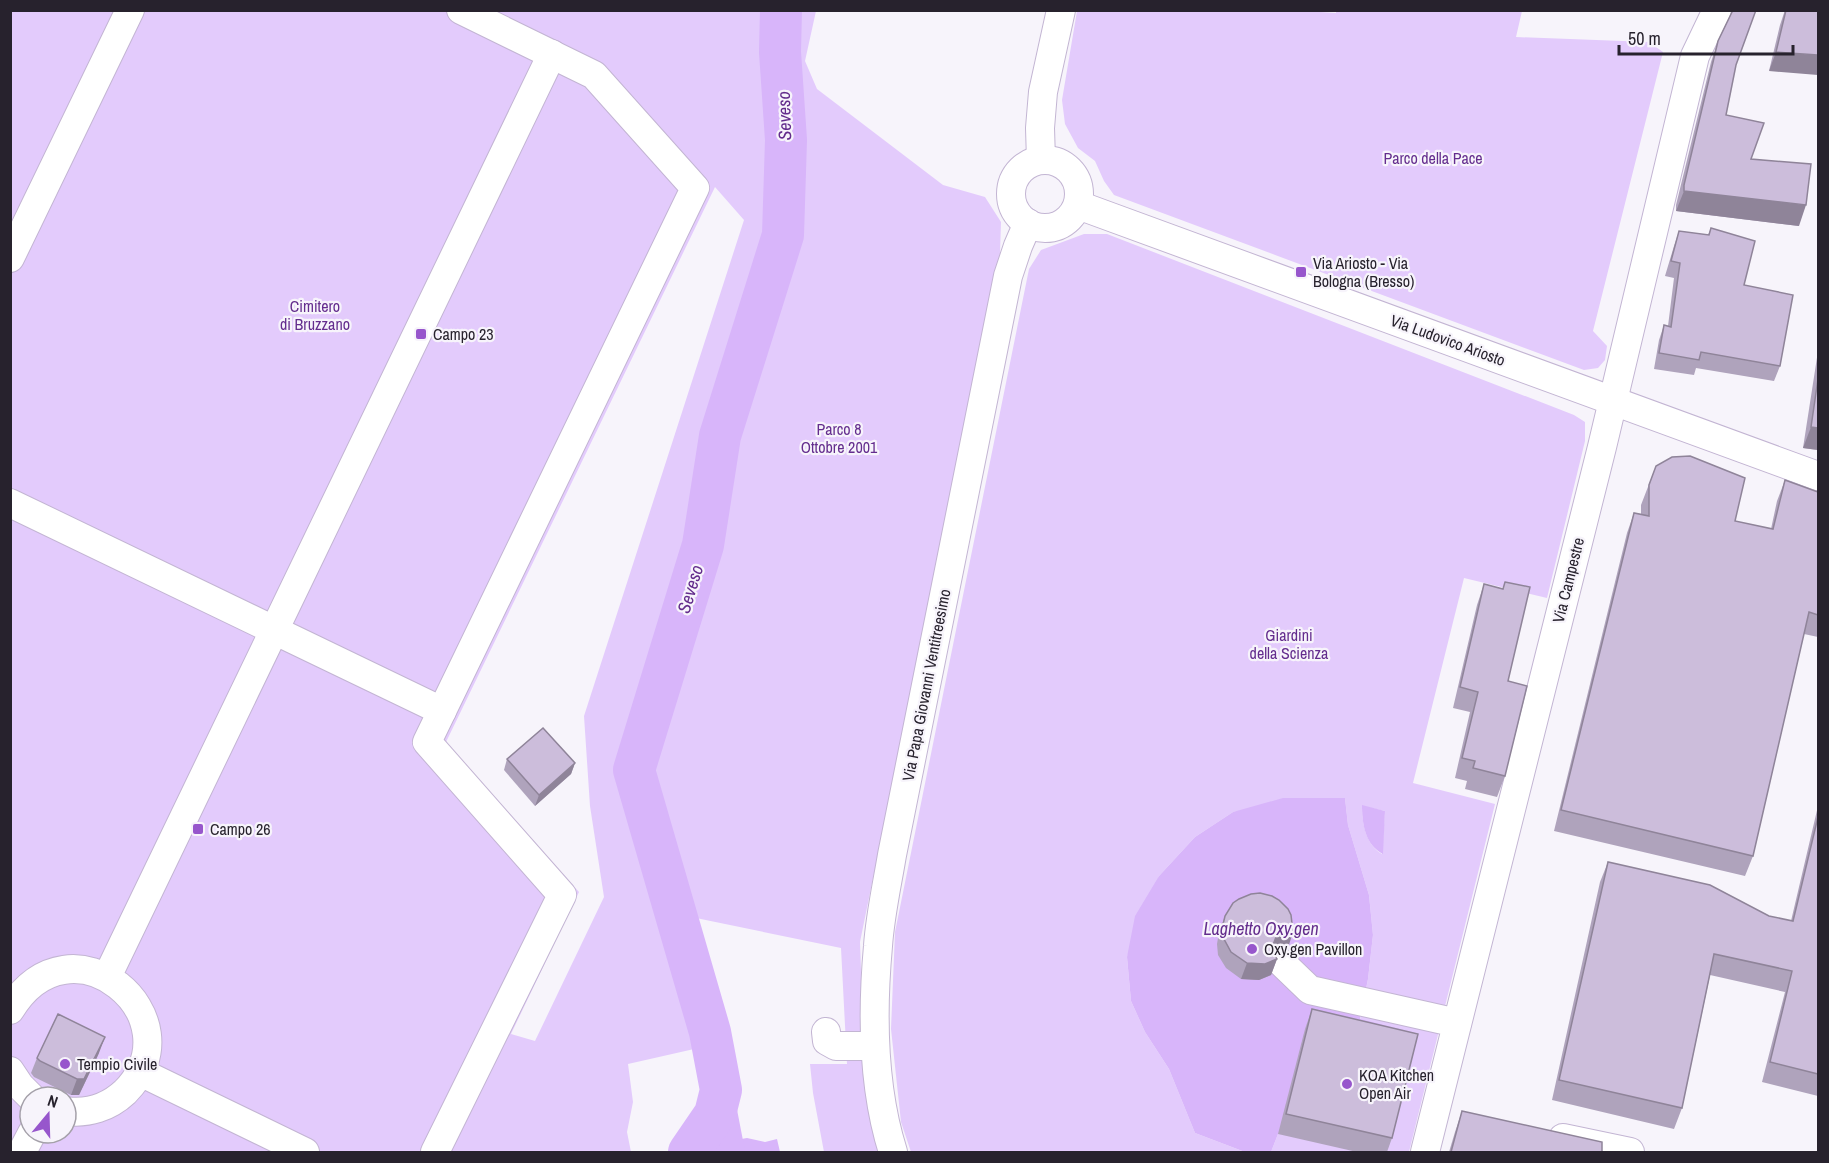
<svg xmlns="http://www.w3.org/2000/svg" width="1829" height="1163" viewBox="0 0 1829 1163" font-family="'Archivo Narrow',sans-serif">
<rect width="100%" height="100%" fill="#f7f4fb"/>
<g fill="#e3cbfc" fill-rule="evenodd">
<path d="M1290,10L1336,13V10L1522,11L1516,37L1649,42L1663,52L1593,331L1607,346L1605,360L1598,368L1584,370L1114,195L1104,181L1095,161L1078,148L1065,124L1062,100L1077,11Z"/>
<path d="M10,11H816L805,61L817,89L943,185L985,197L1001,222L1000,254L860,942L864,1053L871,1110L878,1152H824L813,1093L810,1064H847L841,948L696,918L725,1042L628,1064L633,1102L627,1132L631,1152H11ZM715,187L744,220L584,716L590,806L604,897L535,1041L511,1034L579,892L446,742ZM30,1097H66V1133H30Z"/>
<path d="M1084,234H1107L1574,415L1585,422V441L1547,598L1464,578L1413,783L1495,804L1409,1152H1271L1278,1134L1416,1033L1360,1020L1368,979L1373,935L1369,895L1348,825L1345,798L1233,812L1195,837L1159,876L1127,957L1131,1001L1145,1032L1169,1069L1195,1133L1245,1152H911L901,1122L891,1029L895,932L1029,269L1041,250ZM1362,806L1385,811L1382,854C1366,845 1362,824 1362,806Z"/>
</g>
<g fill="#d8b5fa">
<path d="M1283,798H1345L1348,825L1369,895L1373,935L1368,979L1360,1019L1416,1033L1411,1054L1278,1134L1271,1152H1245L1195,1133L1169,1069L1145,1032L1131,1001L1127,957L1135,916L1159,876L1195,837L1233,812Z"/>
<path d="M1362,805L1385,811L1383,854C1365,845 1362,824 1362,805Z"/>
<path d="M747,1138L765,1142L777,1139L780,1152H706L713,1144Z"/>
</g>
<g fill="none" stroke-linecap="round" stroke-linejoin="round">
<path stroke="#d8b5fa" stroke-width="24" d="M721,1090L733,1152"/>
<path stroke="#d8b5fa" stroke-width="42" d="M689,1152L715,1114L721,1090L710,1032L634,770L703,545L720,436L783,235L786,140L780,52L781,10"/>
<defs>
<g id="minor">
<path d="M1041,160L1040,128L1043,92L1061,10"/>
<circle cx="1045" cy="194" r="34"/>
<path d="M1078,205L1818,476"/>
<path d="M10,258L130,10"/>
<path d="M10,503L442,711"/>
<path d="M1283,964L1310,990L1457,1023"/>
<path d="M107,977L552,54"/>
<path d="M10,1010C71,909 199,1018 125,1092C109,1107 88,1114 66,1111"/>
<path d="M826,1032L827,1041L836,1046H874"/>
<path d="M10,1071L20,1086L31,1097"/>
<path d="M140,1072L305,1152"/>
<path d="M1563,1138L1630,1152"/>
<path d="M22,1152L32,1133"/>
<path d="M435,1152L562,895L427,742L695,188L594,75L461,10"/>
<path d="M893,1152C873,1089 872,1012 878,946C880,916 887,885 892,855L1008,276L1018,246L1028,223"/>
<path d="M1425,1152L1602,447L1695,56L1717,10"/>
</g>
</defs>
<use href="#minor" stroke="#c3b5d3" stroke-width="30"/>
<use href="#minor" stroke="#fff" stroke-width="28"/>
</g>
<g fill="#afa3bc">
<path d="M1785,10H1818L1769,71L1780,25Z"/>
<path d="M1718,41L1735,67L1726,115L1751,159L1799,226L1676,211V205L1711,62Z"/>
<path d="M1711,228L1744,285L1780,366L1774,381L1696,368L1694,375L1654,369L1659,340L1664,325L1668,326L1674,278L1665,276L1674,246L1679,231L1708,235Z"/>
<path d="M1818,351V450L1803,448Z"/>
<path d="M1656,466L1735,521L1771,529L1777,501L1785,480L1818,492V637L1804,634L1753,856L1745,876L1554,831L1627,533L1634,513L1641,514V505Z"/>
<path d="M1505,582L1508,681L1505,776L1497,797L1465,789L1467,781L1455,778L1470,712L1453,708L1477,605L1484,584L1503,589Z"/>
<path d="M507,759L575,763L571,774L535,806L504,770Z"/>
<path d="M1818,806V1096L1762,1082L1785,992L1710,975L1682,1108L1674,1129L1552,1100L1600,882L1608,862L1769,916L1791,921Z"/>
<path d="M1225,916L1288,948H1278L1273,952L1277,959L1271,975L1259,980L1241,979L1226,968L1218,955L1217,944L1219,932Z"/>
<path d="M1312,1009L1392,1138L1387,1152H1357L1278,1134L1305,1029Z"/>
<path d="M99,1053L79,1095H71L34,1077L31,1073L37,1058Z"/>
<path d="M1462,1111L1602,1152H1449L1455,1132Z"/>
</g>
<g fill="#8f8499">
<path d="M1776,52L1818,55V75L1769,71Z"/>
<path d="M1684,191L1806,205L1799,226L1676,211Z"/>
<path d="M1811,427L1818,428V450L1803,448Z"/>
<path d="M575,763L571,774L535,806L539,795Z"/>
<path d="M1293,932L1288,948H1278L1271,953L1273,945L1276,937L1284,933Z"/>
<path d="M1277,959L1271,975L1259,980L1241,979L1247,963Z"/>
<path d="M105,1037L99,1053L79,1095H71L77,1079Z"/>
</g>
<g fill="#ccbddb" stroke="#8f8499" stroke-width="1.5">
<path d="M1733,10H1756L1736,65L1726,115L1764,123L1751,159L1811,164L1806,205L1684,191V185L1718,41Z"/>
<path d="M1786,10H1818V55L1776,52Z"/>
<path d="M1711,228L1755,241L1744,285L1793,295L1780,366L1701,352L1699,360L1659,353L1664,325L1671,327L1680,263L1671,261L1679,231L1709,235Z"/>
<path d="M1818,379V428L1811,427Z"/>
<path d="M1690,456L1745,478L1735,521L1773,529L1785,480L1818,492V615L1809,612L1753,856L1561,810L1634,513L1649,516V485L1656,466L1672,457Z"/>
<path d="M1505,582L1530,587L1508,681L1527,686L1505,776L1473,768L1475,761L1462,758L1478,692L1460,687L1484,584L1503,589Z"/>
<path d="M543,728L575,763L539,795L507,759Z"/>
<path d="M1818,817V1074L1770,1062L1792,971L1714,954L1682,1108L1559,1080L1608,862L1710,885L1769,916L1793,921Z"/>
<path d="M1260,893L1272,896L1279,900L1288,909L1291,915L1293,932L1284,933L1276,937L1273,945V952L1277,959L1265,964L1247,963L1231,952L1224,939L1222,929L1225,916L1233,903L1239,899L1251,894Z"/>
<path d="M1312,1009L1418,1034L1392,1138L1286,1114Z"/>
<path d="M58,1014L105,1037L84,1079H77L40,1061L37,1058Z"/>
<path d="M1462,1111L1602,1142V1152H1451Z"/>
</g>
<g fill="#9756cc" stroke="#f7f4fb" stroke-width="2">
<rect x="1295" y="266" width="12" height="12" rx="3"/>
<rect x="415" y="328" width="12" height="12" rx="3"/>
<rect x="192" y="823" width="12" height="12" rx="3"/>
<circle cx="1252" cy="949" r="6"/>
<circle cx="65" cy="1064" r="6"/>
<circle cx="1347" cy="1084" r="6"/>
</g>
<g text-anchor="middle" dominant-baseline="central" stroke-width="4.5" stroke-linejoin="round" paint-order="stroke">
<g font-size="16" fill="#642d8e" stroke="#f7f4fb">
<text x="1433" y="158">Parco della Pace</text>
<text x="315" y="306">Cimitero<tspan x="315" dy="18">di Bruzzano</tspan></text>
<text x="839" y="429">Parco 8<tspan x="839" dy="18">Ottobre 2001</tspan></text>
<text x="1289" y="635">Giardini<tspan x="1289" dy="18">della Scienza</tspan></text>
</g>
<g font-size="16" fill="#27222d" stroke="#f7f4fb" text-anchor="start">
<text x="1313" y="263">Via Ariosto - Via<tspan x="1313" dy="18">Bologna (Bresso)</tspan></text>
<text x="433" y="334">Campo 23</text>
<text x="210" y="829">Campo 26</text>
<text x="1264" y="949">Oxy.gen Pavillon</text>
<text x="77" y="1064">Tempio Civile</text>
<text x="1359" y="1075">KOA Kitchen<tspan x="1359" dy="18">Open Air</tspan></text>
</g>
<g font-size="16" fill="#27222d" stroke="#f7f4fb">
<text transform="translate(1448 340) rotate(20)">Via Ludovico Ariosto</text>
<text transform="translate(1568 580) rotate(-76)">Via Campestre</text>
<text transform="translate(926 685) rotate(-79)">Via Papa Giovanni Ventitreesimo</text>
</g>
<g font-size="18" font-style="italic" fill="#632c8c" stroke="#f7f4fb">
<text transform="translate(784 116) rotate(-92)">Seveso</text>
<text transform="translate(690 589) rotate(-73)">Seveso</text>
<text x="1261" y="928">Laghetto Oxy.gen</text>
</g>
</g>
<rect width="1829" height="1163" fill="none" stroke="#27222d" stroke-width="24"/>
<g transform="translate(48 1115) rotate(19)"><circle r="28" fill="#f7f4fb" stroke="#a4a0a9" stroke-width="1.5"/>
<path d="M0-4.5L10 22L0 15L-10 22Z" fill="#9756cc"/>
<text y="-9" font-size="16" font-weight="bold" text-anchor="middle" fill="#27222d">N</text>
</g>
<path d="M1619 45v9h174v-9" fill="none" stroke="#27222d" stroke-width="3"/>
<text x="1628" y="45" font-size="18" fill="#27222d" stroke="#f7f4fb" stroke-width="4.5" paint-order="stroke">50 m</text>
</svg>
